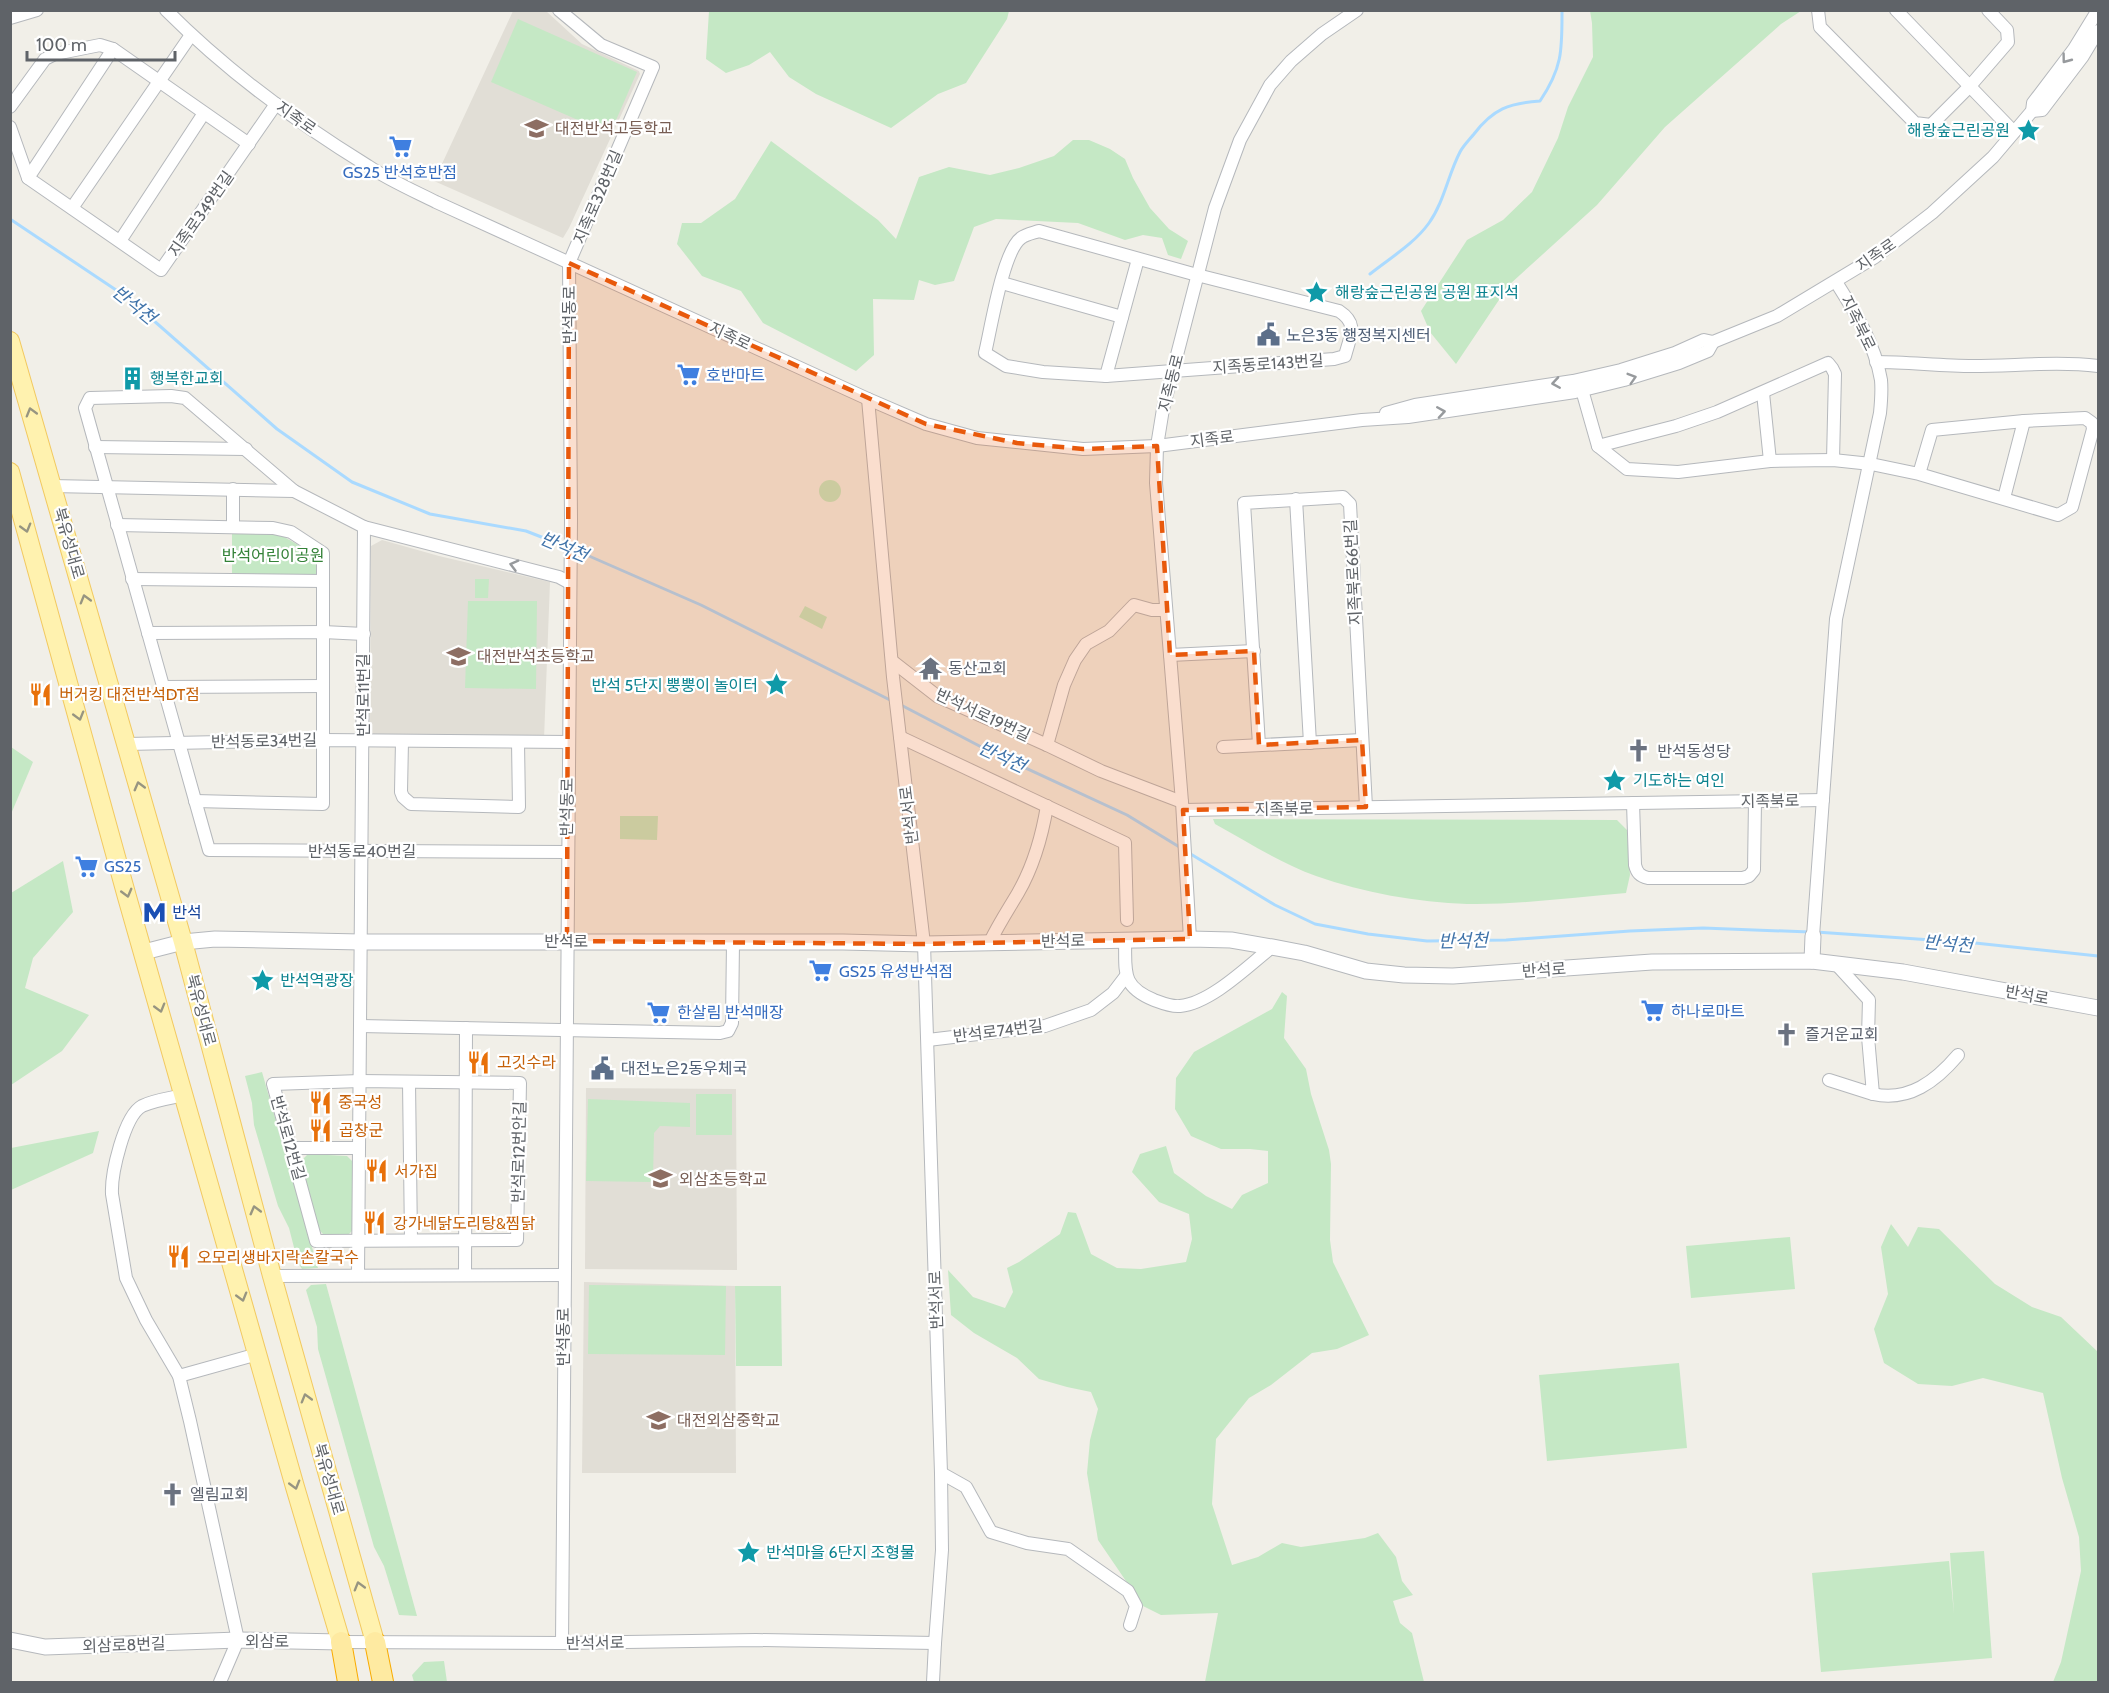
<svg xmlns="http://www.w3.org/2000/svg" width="2109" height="1693" viewBox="0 0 2109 1693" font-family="Cabin,'Noto Sans KR',sans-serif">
<rect width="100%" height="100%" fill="#f1efe8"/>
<g fill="#e1ded6">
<path d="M513,11H546L582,44L639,71L640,74L569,228L563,238L434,181Z"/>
<path d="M382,540L439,556L550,582L544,739L374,736L370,731L371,546Z"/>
<path d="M586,1088L736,1089L737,1270L585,1269Z"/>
<path d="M584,1282L735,1286L736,1473H582Z"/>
</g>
<g fill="#c5e8c5">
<path d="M709,11V10L1009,11L1007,19L966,83L938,94L891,128L816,94L789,77L770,52L749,65L726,73L706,59Z"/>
<path d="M1590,11H1801L1781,24L1665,127L1597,205L1509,285L1456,364L1430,332L1421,311L1467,240L1503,220L1532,192L1558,138L1568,107L1593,57L1592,23Z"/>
<path d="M518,19L637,72L610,134L491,82Z"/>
<path d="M1073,140H1089L1110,149L1125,159L1133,178L1150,208L1169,229L1188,241L1181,259L1168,255L1162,238L1143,235L1125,240L1078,223L996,219L974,227L954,281L935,285L919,280L914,300L873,299L874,355L856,371L763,323L741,291L702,276L677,244L682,223H701L735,199L771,141L878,220L896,239L919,177L949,167L990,175L1019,168L1054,156Z"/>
<circle cx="830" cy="491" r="11"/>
<path d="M232,533H277L318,556L319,571L315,575H232Z"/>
<path d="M475,579H489L488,598H475Z"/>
<path d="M468,601H537L536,689L465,688Z"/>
<path d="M805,606L827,617L822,629L799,617Z"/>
<path d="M11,747L33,762L11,814Z"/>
<path d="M620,816H658L657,840L620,839Z"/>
<path d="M1213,819L1617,820L1627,830L1630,875L1626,893C1574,897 1520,905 1467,904C1417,902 1364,893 1316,876C1280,863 1248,842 1215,824Z"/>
<path d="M63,861L73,912L33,958L25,988L89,1015L62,1051L11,1085V893Z"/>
<path d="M1282,992L1287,996L1284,1038L1306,1069L1311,1094L1329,1150L1331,1164L1330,1240L1333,1262L1369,1335L1337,1349L1312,1353L1271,1385L1249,1398L1216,1439L1212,1504L1232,1565L1258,1557L1282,1543L1301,1547L1365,1538L1378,1533L1396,1557L1402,1581L1413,1595L1393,1601L1400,1623L1412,1633L1424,1682H1205L1218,1613L1161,1615L1143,1606L1098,1540L1087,1473L1090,1440L1098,1409L1091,1392L1067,1387L1039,1379L1017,1358L974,1333L951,1315L948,1270L973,1297L1005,1308L1013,1292L1007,1268L1019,1262L1060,1234L1068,1212L1076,1213L1091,1254L1117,1268L1141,1269L1186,1262L1192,1239L1189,1214L1159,1202L1132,1172L1140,1154L1166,1146L1174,1173L1206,1196L1232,1209L1242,1195L1268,1183V1151L1250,1149H1221L1191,1136L1175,1109L1176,1078L1194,1052L1272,1009Z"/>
<path d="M262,1072L318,1268L302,1269L298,1263L289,1228L278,1206L254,1125L252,1103L245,1076Z"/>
<rect x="696" y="1094" width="36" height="41"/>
<path d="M588,1099L690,1103V1127L660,1126L654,1133L653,1178L650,1182L586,1181Z"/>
<path d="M99,1131L93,1153L11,1190V1148Z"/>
<path d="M308,1154L347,1156L353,1162V1230L348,1235H324L318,1229L301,1161Z"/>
<path d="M1891,1224L1908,1247L1918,1227L1939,1229L1995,1284L2032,1307L2061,1317L2098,1352V1682H2053L2061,1662L2081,1571L2079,1537L2062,1478L2043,1393L1983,1378L1952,1386L1918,1384L1884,1363L1874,1329L1888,1294L1881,1247Z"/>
<path d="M1790,1237L1795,1289L1691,1298L1686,1246Z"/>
<path d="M326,1284L417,1616L399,1615L384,1566L374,1547L318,1349L317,1327L306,1290L311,1285Z"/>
<path d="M589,1285L726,1286L725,1355L588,1354Z"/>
<path d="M735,1286H781L782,1366H736Z"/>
<path d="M1679,1363L1687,1448L1547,1461L1539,1375Z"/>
<path d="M1984,1551L1992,1658L1821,1672L1812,1573L1949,1561L1954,1614L1950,1553Z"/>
<path d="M444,1661L447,1682H414L412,1675L424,1662Z"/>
</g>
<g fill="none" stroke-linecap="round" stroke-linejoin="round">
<g stroke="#aadaff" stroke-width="3">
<path d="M10,219L128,298L277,429L352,482L430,514L526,531L567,547"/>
<path d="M1370,274C1390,258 1414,244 1429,223C1444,202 1448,175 1460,152C1463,146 1469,140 1474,134C1493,109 1509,103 1540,101C1563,67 1562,49 1562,10"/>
<path d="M573,549L701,605L892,701"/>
<path d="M901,705L989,751L1127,815L1181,848"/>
<path d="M1189,853L1275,905L1315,924L1368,934L1427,941L1506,940L1630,931L1703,928L1810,932"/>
<path d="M1816,932L1975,943L2098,956"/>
</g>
<defs>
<g id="minor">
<path d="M166,10C226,70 296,122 368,166C389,180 414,191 436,202L868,399L926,424L977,438L1083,449L1157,446L1362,420L1408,417L1575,392L1624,380L1679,363L1708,351L1713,342"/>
<path d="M559,10L601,45L653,67L569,263L571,519L562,1643"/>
<path d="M1818,10L1820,27L1915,123L1931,125L1970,86L2008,42L2007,30L1988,10"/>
<path d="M1896,10L2014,132"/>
<path d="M10,18L37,10"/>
<path d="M10,107L45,59L55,54L100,45L113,49L249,144"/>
<path d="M2032,111L2042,110L2083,56L2098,31"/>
<path d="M10,127L28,178L161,270L276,104"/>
<path d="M28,178L113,49"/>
<path d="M72,208L191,35"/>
<path d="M1039,231L1197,275L1339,311C1359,324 1350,336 1345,356L1334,359L1106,376L1043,372L1006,366L985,353C991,328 1003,251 1021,238C1026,234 1033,233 1039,231Z"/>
<path d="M120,241L204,113"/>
<path d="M1002,283L1122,317"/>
<path d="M1876,362C1908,362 1941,366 1973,366C2015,366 2057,361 2098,366"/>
<path d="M1106,376L1138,259"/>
<path d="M1582,390L1598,446L1627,469L1678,472L1770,461L1833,460L1871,464L1919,474L2058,515L2072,507L2093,429L2092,423L2085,418L2024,421L1932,430L1919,474"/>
<path d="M1763,393L1770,461"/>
<path d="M1386,413L1415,405L1573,381L1621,370L1675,353L1704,340L1713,342L1777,316L1875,257L1932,213L1993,157L2032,111L2033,103L2074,49L2098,10"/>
<path d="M1598,446L1676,426L1717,412L1828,363L1832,368L1835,374L1833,460"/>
<path d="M95,447L246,449"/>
<path d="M52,486L294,491L364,527L559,577L570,583"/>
<path d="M294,491L185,398L171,396L90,398L85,408L209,850L567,852"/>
<path d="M2004,498L2024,421"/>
<path d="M1296,499L1310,743"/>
<path d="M117,525L273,528L291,532L323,553V804L195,801"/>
<path d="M233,527V489"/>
<path d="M132,579L323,581"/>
<path d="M148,633L323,632L364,634"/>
<path d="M1170,655L1254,651"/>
<path d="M892,661L937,696L1047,745L1101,771L1182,802"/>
<path d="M163,687L323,686"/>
<path d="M900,737L1125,843L1127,920"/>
<path d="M402,741L401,792L403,797L411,804L519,807L518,742"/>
<path d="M127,744L323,740L569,742"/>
<path d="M1047,745L1064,685L1075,660L1086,644L1109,631L1134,605L1152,610H1166"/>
<path d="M1259,745L1244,503L1343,497L1350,504L1366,807"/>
<path d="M1223,747L1362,740"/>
<path d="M1633,803L1635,865C1637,873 1640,876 1648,878H1743L1749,876L1754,870L1755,801"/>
<path d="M1183,810L1823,800"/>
<path d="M1813,936L1836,619L1880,413C1881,403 1882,391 1881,380C1875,344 1855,312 1836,282"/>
<path d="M1190,939L1182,802L1156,483L1157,446L1163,409L1215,208L1240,140L1270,85L1291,61L1322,34L1357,10"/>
<path d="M1125,940C1126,971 1120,986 1154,1000C1162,1003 1171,1007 1180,1006C1211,1003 1248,966 1272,947"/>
<path d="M990,942C998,925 1008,910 1018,893C1033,867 1042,836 1047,806"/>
<path d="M360,1026L720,1033L728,1031L732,1023L733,942"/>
<path d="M928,1040L1045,1026L1091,1010L1113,993L1126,976"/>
<path d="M1829,1080L1873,1094L1868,1037L1869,1000L1836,964"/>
<path d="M360,1081L520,1083L517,1240L316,1241L273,1084Z"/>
<path d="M409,1082L411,1240"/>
<path d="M1873,1094C1909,1102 1936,1081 1958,1055"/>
<path d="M184,1095C171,1098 154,1100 142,1106C124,1116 111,1174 112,1194L126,1278L146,1320L179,1376L190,1421L238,1640L220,1682"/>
<path d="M291,1148H359"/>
<path d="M358,1275L364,527"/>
<path d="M465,1275L466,1028"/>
<path d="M272,1276L564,1275"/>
<path d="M179,1376L258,1354"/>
<path d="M941,1473L966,1487L991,1532L1027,1543L1068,1549L1128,1591L1136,1606L1130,1625"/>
<path d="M341,1642L562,1643L756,1640L935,1643L942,1550L941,1473L924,944L893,677L868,399"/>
<path d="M933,1682L935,1643"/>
</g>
<g id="tertiary">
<path d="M144,952L183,942L215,939L361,942H843L924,944L1190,939L1231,940L1272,947L1304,953L1366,971L1404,975L1453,976L1652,962L1812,961L1903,972L2098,1008"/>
<path d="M1812,961L1813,936"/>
<path d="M10,1640L45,1647L238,1640L341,1642"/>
</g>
<g id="primary">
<path d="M10,341L183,942L272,1276L375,1642"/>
<path d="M10,472L127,897L295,1487L341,1642"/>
</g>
<g id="trunk">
<path d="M341,1642L348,1682"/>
<path d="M375,1642L383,1682"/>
</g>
</defs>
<use href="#minor" stroke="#b5b8bc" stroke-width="14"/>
<use href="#tertiary" stroke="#b5b8bc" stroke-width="17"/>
<use href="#primary" stroke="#f2c960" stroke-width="20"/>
<use href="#trunk" stroke="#f9ab00" stroke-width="22"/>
<use href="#minor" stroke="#fff" stroke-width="12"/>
<use href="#tertiary" stroke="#fff" stroke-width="15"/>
<use href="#primary" stroke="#fff2af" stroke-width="18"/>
<use href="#trunk" stroke="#feeaa1" stroke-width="20"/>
</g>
<defs><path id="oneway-chevron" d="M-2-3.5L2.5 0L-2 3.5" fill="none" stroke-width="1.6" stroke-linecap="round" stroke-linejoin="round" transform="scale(1.5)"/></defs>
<g stroke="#979a9d">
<use href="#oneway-chevron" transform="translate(2066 59) rotate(127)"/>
<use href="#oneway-chevron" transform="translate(1632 378) rotate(-17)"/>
<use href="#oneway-chevron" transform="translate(1556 383) rotate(171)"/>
<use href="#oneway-chevron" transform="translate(1441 412) rotate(-9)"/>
<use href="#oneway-chevron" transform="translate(514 565) rotate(-165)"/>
</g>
<g stroke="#979581">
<use href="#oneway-chevron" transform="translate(31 412) rotate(-106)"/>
<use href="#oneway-chevron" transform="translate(26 528) rotate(74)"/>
<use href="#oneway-chevron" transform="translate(85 599) rotate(-106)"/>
<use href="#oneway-chevron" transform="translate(79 716) rotate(74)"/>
<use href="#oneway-chevron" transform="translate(139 786) rotate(-105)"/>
<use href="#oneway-chevron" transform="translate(127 893) rotate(75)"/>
<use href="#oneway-chevron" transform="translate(160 1008) rotate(74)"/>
<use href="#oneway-chevron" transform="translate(255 1210) rotate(-105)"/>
<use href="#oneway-chevron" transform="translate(242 1297) rotate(74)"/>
<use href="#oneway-chevron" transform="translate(306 1398) rotate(-106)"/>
<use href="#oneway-chevron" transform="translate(295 1485) rotate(74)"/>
<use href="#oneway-chevron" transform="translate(359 1586) rotate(-106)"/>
</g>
<path fill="#e8590c" fill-opacity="0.2" stroke="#e8590c" stroke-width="4.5" stroke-dasharray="12 8" stroke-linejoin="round" d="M569,263L926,424L1017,443L1083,449L1157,446L1170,655L1254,651L1259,745L1362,740L1366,807L1183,810L1190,939L924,944L567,941Z"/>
<defs>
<symbol id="school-bare" viewBox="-9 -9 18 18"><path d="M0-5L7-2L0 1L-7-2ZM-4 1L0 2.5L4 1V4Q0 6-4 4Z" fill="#8d6e63" stroke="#fff" stroke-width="2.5" paint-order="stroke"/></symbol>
<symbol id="sight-bare" viewBox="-9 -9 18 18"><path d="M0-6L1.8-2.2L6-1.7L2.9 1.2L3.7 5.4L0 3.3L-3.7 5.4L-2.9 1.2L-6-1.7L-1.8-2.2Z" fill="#0f9aa8" stroke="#fff" stroke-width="2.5" paint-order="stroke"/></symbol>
<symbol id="supermarket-bare" viewBox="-9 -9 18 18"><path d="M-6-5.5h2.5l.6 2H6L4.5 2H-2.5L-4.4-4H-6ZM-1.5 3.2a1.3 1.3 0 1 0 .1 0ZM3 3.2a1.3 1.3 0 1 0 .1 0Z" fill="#3f7fe0" stroke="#fff" stroke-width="2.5" paint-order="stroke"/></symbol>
<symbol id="civic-bare" viewBox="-9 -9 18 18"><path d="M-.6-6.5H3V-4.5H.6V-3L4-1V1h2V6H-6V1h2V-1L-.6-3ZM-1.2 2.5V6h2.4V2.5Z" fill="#5c6f8a" stroke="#fff" stroke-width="2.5" paint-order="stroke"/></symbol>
<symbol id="building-bare" viewBox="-9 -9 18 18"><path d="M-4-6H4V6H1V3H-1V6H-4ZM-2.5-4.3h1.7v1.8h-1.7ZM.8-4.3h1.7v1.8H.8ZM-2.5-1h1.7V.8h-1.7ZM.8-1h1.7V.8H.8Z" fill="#0f9aa8" stroke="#fff" stroke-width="2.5" paint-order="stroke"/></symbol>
<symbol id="temple-bare" viewBox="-9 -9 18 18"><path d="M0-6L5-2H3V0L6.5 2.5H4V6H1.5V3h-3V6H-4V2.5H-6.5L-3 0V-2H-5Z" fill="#6b7280" stroke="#fff" stroke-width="2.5" paint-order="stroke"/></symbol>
<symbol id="restaurant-bare" viewBox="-9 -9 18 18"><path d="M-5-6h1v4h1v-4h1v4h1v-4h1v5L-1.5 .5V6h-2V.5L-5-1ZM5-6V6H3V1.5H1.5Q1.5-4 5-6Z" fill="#e8710a" stroke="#fff" stroke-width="2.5" paint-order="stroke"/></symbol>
<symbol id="church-bare" viewBox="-9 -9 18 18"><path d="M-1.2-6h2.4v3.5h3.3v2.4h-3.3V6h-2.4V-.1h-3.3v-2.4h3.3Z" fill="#6b7280" stroke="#fff" stroke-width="2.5" paint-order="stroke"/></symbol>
<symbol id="metro-bare" viewBox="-9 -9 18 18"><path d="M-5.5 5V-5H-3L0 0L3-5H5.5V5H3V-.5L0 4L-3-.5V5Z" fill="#1a4fb4" stroke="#fff" stroke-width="2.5" paint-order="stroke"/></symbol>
</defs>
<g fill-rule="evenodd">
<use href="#school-bare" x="520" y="112" width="33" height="33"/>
<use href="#sight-bare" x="2012" y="114" width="33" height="33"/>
<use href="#supermarket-bare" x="384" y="130" width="33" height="33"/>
<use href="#sight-bare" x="1300" y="276" width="33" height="33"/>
<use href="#civic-bare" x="1252" y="318" width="33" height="33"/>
<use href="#supermarket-bare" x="672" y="358" width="33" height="33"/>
<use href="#building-bare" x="116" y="362" width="33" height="33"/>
<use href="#school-bare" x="442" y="640" width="33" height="33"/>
<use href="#temple-bare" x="914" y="652" width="33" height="33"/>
<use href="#sight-bare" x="760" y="668" width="33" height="33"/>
<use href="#restaurant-bare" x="24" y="678" width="33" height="33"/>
<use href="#church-bare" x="1622" y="734" width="33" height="33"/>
<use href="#sight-bare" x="1598" y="764" width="33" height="33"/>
<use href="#supermarket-bare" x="70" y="850" width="33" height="33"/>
<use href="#metro-bare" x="138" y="896" width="33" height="33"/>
<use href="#supermarket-bare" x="804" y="954" width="33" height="33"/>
<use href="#sight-bare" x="246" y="964" width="33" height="33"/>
<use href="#supermarket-bare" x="1636" y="994" width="33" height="33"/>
<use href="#supermarket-bare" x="642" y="996" width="33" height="33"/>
<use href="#church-bare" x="1770" y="1018" width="33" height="33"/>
<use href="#restaurant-bare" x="462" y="1046" width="33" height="33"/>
<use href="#civic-bare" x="586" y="1052" width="33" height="33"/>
<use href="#restaurant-bare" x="304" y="1086" width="33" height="33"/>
<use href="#restaurant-bare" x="304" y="1114" width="33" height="33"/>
<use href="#restaurant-bare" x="360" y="1154" width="33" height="33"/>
<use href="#school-bare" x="644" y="1162" width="33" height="33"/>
<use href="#restaurant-bare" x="358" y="1206" width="33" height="33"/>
<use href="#restaurant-bare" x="162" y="1240" width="33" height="33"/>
<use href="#school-bare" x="642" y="1404" width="33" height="33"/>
<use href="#church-bare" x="156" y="1478" width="33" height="33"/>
<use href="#sight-bare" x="732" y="1536" width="33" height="33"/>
</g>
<g text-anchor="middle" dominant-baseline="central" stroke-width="4.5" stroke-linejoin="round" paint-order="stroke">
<g font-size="16" fill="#5f6368" stroke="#fff">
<text transform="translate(296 118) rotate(35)">지족로</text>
<text transform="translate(598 197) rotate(-67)">지족로328번길</text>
<text transform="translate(201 214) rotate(-55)">지족로349번길</text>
<text transform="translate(1876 255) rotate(-35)">지족로</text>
<text transform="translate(569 315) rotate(-90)">반석동로</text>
<text transform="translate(1858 323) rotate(64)">지족북로</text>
<text transform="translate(730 336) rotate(25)">지족로</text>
<text transform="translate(1268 364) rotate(-4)">지족동로143번길</text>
<text transform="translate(1171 383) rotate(-76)">지족동로</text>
<text transform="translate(1212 439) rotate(-7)">지족로</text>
<text transform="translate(69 543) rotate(74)">북유성대로</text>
<text transform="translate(1353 572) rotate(-93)">지족북로66번길</text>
<text transform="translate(363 695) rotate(-90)">반석로11번길</text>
<text transform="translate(983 715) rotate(25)">반석서로19번길</text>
<text transform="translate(264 741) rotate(-1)">반석동로34번길</text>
<text transform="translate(1770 801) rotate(-1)">지족북로</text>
<text transform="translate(567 807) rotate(-89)">반석동로</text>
<text transform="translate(1284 809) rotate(-1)">지족북로</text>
<text transform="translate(909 815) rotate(-97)">반석서로</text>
<text x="362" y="851">반석동로40번길</text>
<text x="566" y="941">반석로</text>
<text transform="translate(1063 941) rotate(-1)">반석로</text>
<text transform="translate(1544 970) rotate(-4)">반석로</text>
<text transform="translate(2027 995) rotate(10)">반석로</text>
<text transform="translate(201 1010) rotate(75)">북유성대로</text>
<text transform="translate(998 1031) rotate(-7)">반석로74번길</text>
<text transform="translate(288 1138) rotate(74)">반석로12번길</text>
<text transform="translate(519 1152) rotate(-89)">반석로12번안길</text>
<text transform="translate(936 1300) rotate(-92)">반석서로</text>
<text transform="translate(563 1337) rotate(-90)">반석동로</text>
<text transform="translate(329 1479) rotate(74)">북유성대로</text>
<text x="267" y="1641">외삼로</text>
<text transform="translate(595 1643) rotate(-1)">반석서로</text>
<text transform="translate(124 1645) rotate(-2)">외삼로8번길</text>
</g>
<g font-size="16" fill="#785e54" stroke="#fff" text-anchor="start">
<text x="555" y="128">대전반석고등학교</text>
<text x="477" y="656">대전반석초등학교</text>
<text x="679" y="1179">외삼초등학교</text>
<text x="677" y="1420">대전외삼중학교</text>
</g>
<g font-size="16" fill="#0d838f" stroke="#fff" text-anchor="start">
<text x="2010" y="130" text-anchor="end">해랑숲근린공원</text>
<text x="1335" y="292">해랑숲근린공원 공원 표지석</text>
<text x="150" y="378">행복한교회</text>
<text x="758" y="685" text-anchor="end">반석 5단지 뿡뿡이 놀이터</text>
<text x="1633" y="780">기도하는 여인</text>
<text x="280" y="980">반석역광장</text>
<text x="766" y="1552">반석마을 6단지 조형물</text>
</g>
<g font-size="16" fill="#366cbe" stroke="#fff" text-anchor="start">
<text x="400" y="172" text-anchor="middle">GS25 반석호반점</text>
<text x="706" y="375">호반마트</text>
<text x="104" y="866">GS25</text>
<text x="839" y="971">GS25 유성반석점</text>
<text x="1671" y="1011">하나로마트</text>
<text x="677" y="1012">한살림 반석매장</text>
</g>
<g font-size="16" fill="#4e5e75" stroke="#fff" text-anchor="start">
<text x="1286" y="335">노은3동 행정복지센터</text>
<text x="621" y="1068">대전노은2동우체국</text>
</g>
<g font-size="16" fill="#348238" stroke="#fff">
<text x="273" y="555">반석어린이공원</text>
</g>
<g font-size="16" fill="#5b616d" stroke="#fff" text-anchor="start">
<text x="948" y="668">동산교회</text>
<text x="1657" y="751">반석동성당</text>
<text x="1805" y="1034">즐거운교회</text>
<text x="190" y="1494">엘림교회</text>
</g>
<g font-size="16" fill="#c56008" stroke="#fff" text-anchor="start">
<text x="59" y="694">버거킹 대전반석DT점</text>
<text x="497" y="1062">고깃수라</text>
<text x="338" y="1102">중국성</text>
<text x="339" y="1130">곱창군</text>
<text x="394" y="1171">서가집</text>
<text x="393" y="1223">강가네닭도리탕&amp;찜닭</text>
<text x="197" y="1257">오모리생바지락손칼국수</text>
</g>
<g font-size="16" fill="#164399" stroke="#fff" text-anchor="start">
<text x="172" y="912">반석</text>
</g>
<g font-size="18" font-style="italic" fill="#4174aa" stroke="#fff">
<text transform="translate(134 305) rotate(39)">반석천</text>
<text transform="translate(564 547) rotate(23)">반석천</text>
<text transform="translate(1002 757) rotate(25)">반석천</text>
<text transform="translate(1463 941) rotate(-1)">반석천</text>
<text transform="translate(1948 944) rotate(5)">반석천</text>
</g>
</g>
<rect width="2109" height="1693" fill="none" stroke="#5f6368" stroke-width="24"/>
<path d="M27 51v9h148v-9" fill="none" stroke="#5f6368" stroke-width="3"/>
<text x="36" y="51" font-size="18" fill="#5f6368" stroke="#ffffff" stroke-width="4.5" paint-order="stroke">100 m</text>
</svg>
